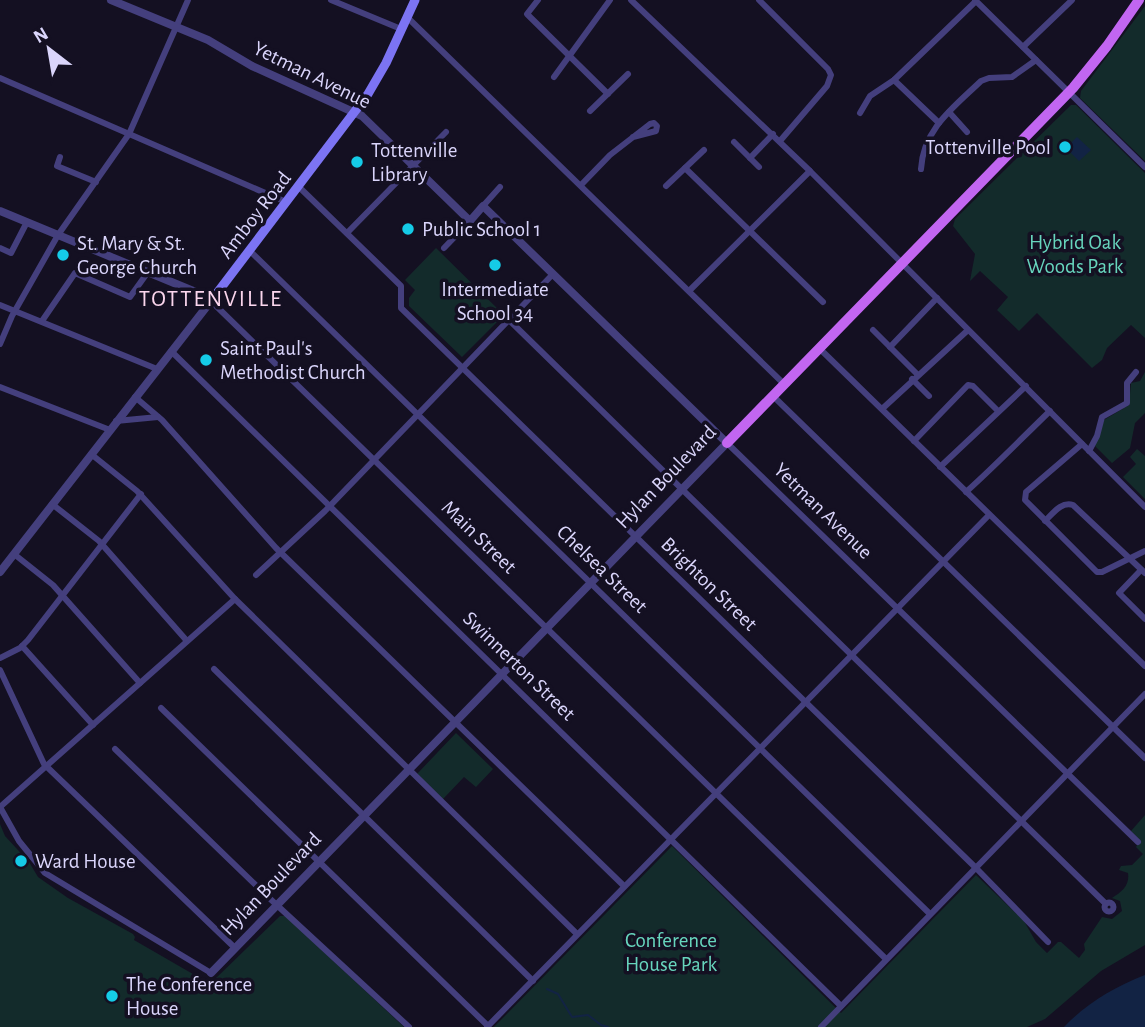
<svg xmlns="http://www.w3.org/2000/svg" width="1145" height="1027" viewBox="0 0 1145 1027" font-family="'Alegreya Sans',sans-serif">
<rect width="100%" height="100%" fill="#141022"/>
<g fill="#132b2b">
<path d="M1145,6V161L1080,98L1081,91Z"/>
<path d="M1071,105H1076L1145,173V338L1131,325L1107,348L1102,360L1092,368L1037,313L1019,331L997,310L1008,297L980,271L970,281L975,254L953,226L955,219Z"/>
<path d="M436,248L504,315L462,357L409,306V298L415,290L405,280Z"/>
<path d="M1145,372V413L1135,423L1130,448L1112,463L1095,446L1104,420L1129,405L1131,383L1140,381Z"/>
<path d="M1137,449L1145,456V499L1123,477L1136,464L1130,457Z"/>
<path d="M456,733L493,769L476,787L464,777L443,799L417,774Z"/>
<path d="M1145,815V945L1101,971L1045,1019L1027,1027H494L672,846L841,1013L976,875L1024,921L1036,942L1047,953L1058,942H1061L1079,958L1085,950L1084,944L1102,917L1112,919L1122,911L1120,901L1112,898C1122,892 1130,885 1128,873L1119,870L1121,866L1132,865L1143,854L1136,847L1140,840L1131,831Z"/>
<path d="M0,824L5,836L29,862L38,877L68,898L133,934L135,937L134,940L205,981L208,978L213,981L280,916H285L404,1027H0Z"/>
</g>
<g fill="#122344">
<path d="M1077,137L1091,150L1079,161L1066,148Z"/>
<path d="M1145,975V1027H1064C1087,1003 1114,987 1145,975Z"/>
</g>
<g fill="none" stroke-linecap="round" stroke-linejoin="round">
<path stroke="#122344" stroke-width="2" d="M547,989L558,994L572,1017L588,1015L601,1025L608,1027"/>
<g stroke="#443f7d" stroke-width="6">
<path d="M331,0L401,29"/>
<path d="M538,0L527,14L608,94"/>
<path d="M631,0L810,171L1145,507"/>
<path d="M759,0L828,69L831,75L827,86L780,141"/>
<path d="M975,0L1145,167"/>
<path d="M407,17L784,384"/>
<path d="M1023,47L1072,0"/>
<path d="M554,77L610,0"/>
<path d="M0,78L286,202"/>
<path d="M894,80L939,123"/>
<path d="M590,111L628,74"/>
<path d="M949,112L967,132"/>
<path d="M860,113L870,96L894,80L976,1"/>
<path d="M734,142L759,167"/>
<path d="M60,157L57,166L96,182"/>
<path d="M750,158L773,134"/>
<path d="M685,168L823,302"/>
<path d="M921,169C923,129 954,107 981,81L989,78L1012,77L1036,60"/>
<path d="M581,185L610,155L650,124L654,123L657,126L656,131L633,137"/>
<path d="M298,186L401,286V308L976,868L1048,942"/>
<path d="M666,186L704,150"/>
<path d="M483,206L500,187"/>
<path d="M347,233L446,132"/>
<path d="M0,248L11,253L27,222"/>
<path d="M444,248L470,221"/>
<path d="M249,250L930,914"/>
<path d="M689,291L810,171"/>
<path d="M211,301L886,959"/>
<path d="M0,305L157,369"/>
<path d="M509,320L1106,904"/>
<path d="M42,321L75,273L130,297L148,272"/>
<path d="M873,330L918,375"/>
<path d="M0,344L12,316L58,235L129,134L188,0"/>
<path d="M890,347L937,298"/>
<path d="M819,348L1145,666"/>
<path d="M171,351L841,1006"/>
<path d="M912,379L929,396"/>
<path d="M0,387L110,430"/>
<path d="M773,396L1145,758"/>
<path d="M135,397L162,420L276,548L624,886"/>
<path d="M882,409L968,330"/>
<path d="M116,421L158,417"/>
<path d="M914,441L968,385L973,386L998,411"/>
<path d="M727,443L1138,842"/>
<path d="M1082,444L1026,492L1025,500L1097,572H1102L1145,551"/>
<path d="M1089,451L1097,436L1102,417L1127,403V383L1136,372"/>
<path d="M91,454L137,491L235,599L577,934"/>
<path d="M940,467L1026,386"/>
<path d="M966,492C995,466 1022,438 1050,411"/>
<path d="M52,504L99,541L187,641"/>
<path d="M1045,521C1053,513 1062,501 1073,505L1145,573"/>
<path d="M14,554L53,585L140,683"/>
<path d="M1141,570L1119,593L1145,619"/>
<path d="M256,575L325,511L553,274"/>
<path d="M22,646L93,725"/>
<path d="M0,658L20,648L28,640L141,494"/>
<path d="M214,669L533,981"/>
<path d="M0,670L44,764L235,948"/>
<path d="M161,708L488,1026"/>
<path d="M115,749L267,896L409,1027"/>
<path d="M0,807L235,599"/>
<path d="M0,807L19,841L45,873L211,973"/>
<circle cx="1109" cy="907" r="4.5"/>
<path d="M487,1027L989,515"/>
<path d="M821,1027L1145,694"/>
</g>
<g stroke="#443f7d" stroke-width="8">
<path d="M111,0L208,40L252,66L362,116L470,221L483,206L727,443L211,973"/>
<path d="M0,211L203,295L211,301L0,572"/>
</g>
<path stroke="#7c74f3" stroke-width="9" d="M211,301L368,94L386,63L415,0"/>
<path stroke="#c266f1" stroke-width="10" d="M727,443L1073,88L1107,46L1139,0"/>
</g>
<g fill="#15cbe7" stroke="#141022" stroke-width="2.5">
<circle cx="1065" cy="147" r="7"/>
<circle cx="357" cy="162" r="7"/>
<circle cx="408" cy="229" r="7"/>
<circle cx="63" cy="255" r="7"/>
<circle cx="495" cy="265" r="7"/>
<circle cx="206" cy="360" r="7"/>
<circle cx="21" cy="861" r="7"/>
<circle cx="112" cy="996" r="7"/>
</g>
<g text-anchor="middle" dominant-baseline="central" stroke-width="7" stroke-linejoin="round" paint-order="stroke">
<g font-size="21" fill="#dad5fb" stroke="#141022">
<text transform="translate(312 75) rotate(26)">Yetman Avenue</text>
<text transform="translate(255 215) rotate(-52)">Amboy Road</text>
<text transform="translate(666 477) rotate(-46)">Hylan Boulevard</text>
<text transform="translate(823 511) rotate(44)">Yetman Avenue</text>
<text transform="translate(479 537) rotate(44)">Main Street</text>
<text transform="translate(602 569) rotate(44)">Chelsea Street</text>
<text transform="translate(709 584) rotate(44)">Brighton Street</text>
<text transform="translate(519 666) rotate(44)">Swinnerton Street</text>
<text transform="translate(271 884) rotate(-46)">Hylan Boulevard</text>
</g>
<g font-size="21" fill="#dad5fb" stroke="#141022" text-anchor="start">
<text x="1051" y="147" text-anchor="end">Tottenville Pool</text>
<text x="371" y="150">Tottenville<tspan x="371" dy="24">Library</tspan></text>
<text x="422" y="229">Public School 1</text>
<text x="77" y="243">St. Mary &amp; St.<tspan x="77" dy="24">George Church</tspan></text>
<text x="495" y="289" text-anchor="middle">Intermediate<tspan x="495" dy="24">School 34</tspan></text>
<text x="220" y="348">Saint Paul's<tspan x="220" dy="24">Methodist Church</tspan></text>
<text x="35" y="861">Ward House</text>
<text x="126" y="984">The Conference<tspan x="126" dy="24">House</tspan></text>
</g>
<g font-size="21" fill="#67d5bd" stroke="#141022">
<text x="1075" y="242">Hybrid Oak<tspan x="1075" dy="24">Woods Park</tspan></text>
<text x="671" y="940">Conference<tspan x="671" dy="24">House Park</tspan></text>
</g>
<g font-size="23" letter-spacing="2" fill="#fbd6ed" stroke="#141022">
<text x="211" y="299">TOTTENVILLE</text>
</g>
</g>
<g transform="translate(49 49) rotate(329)" stroke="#141022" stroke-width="5" paint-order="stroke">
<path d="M0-5L12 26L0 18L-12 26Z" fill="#dad5fb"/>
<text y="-10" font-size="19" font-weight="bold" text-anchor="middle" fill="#dad5fb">N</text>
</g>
</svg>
